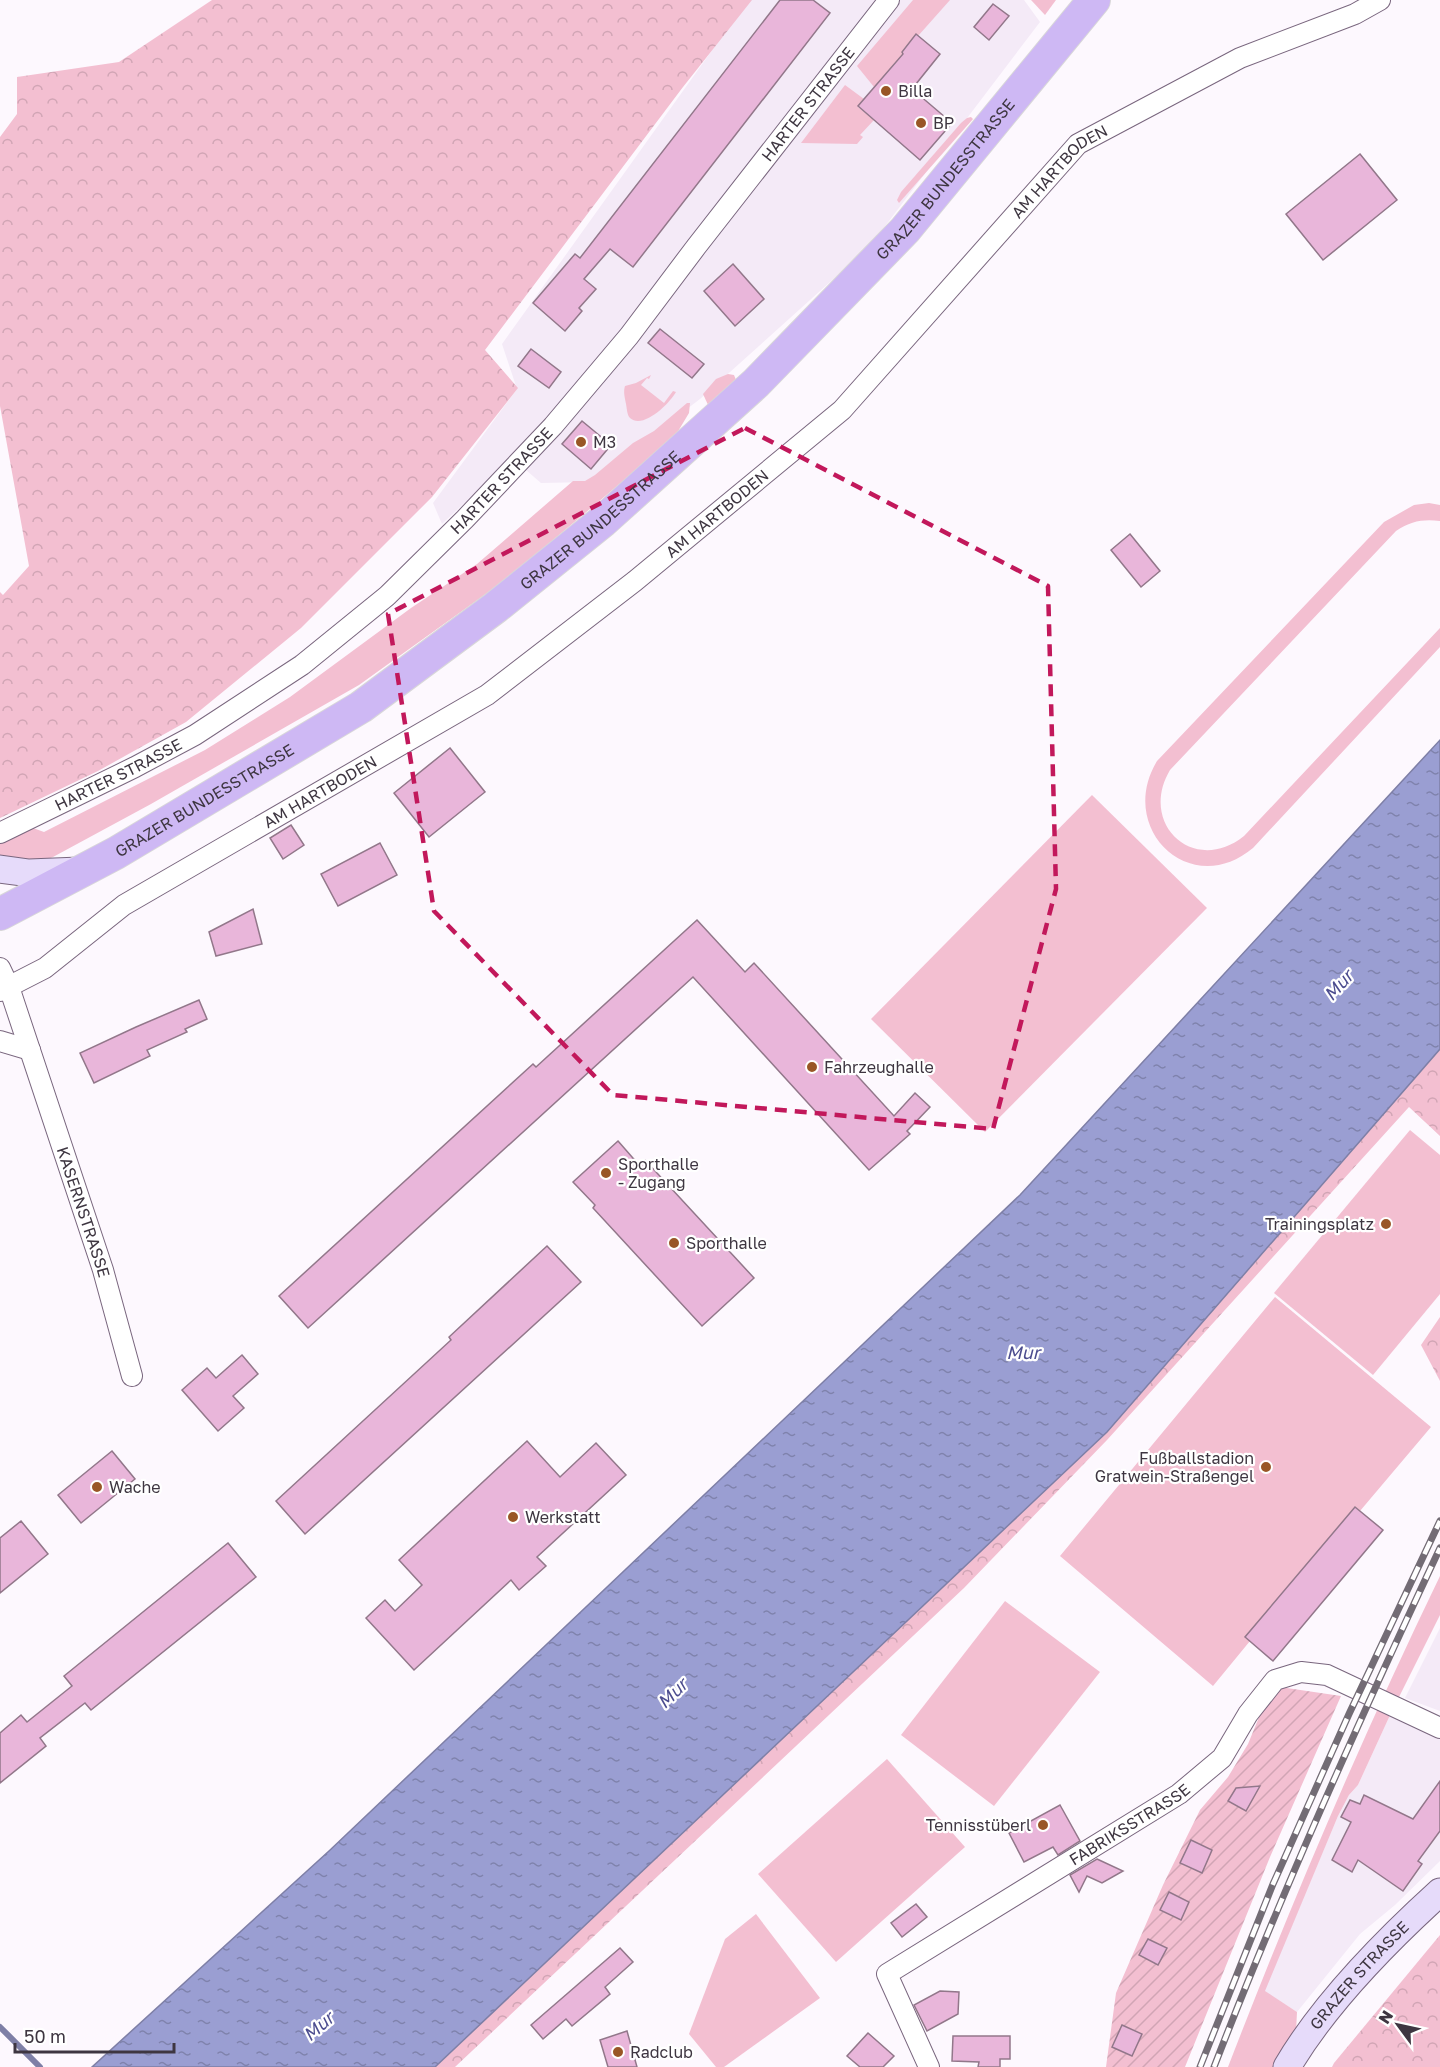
<svg xmlns="http://www.w3.org/2000/svg" width="1440" height="2067" viewBox="0 0 1440 2067" font-family="'Golos Text',sans-serif">
<defs>
<pattern id="forest-crowns" width="20" height="18" patternUnits="userSpaceOnUse" patternTransform="scale(1.5)"><rect width="20" height="18" fill="#f3bfd1"/><path d="M2 6a3 3 0 1 1 6 0M12 15a3 3 0 1 1 6 0" fill="none" stroke="#d1a5b5"/></pattern>
<pattern id="garden-furrows" width="10" height="10" patternUnits="userSpaceOnUse" patternTransform="scale(1.5)"><rect width="10" height="10" fill="#f3bfd1"/><path d="M-1 1l2-2M0 10L10 0M9 11l2-2" fill="none" stroke="#d1a5b5"/></pattern>
<pattern id="water-ripples" width="26" height="14" patternUnits="userSpaceOnUse" patternTransform="scale(1.5)"><rect width="26" height="14" fill="#9a9ed2"/><path d="M2 4q2-2 4 0t4 0M15 11q2-2 4 0t4 0" fill="none" stroke="#7f82ac"/></pattern>
</defs>
<rect width="100%" height="100%" fill="#fdf8fe"/>
<g fill="#f4eaf7">
<path d="M748,0H1024L1040,22L870,246L700,399L591,482L541,483L512,458L442,524L433,503L517,389L502,344Z"/>
<path d="M1440,1628V1711L1405,1698Z"/>
<path d="M1391,1713L1440,1736V1861L1395,1905L1360,1934L1297,2012L1264,1991L1338,1816L1349,1795L1358,1785Z"/>
</g>
<g fill="#f3bfd1">
<path d="M913,0H950L918,36L916,35L902,52L903,54L874,87L857,66Z"/>
<path d="M1031,0H1056L1045,15Z"/>
<path d="M845,85L864,99L858,107L874,120L860,135L863,137L857,144L801,143Z"/>
<path d="M971,117L973,119L899,203L897,200L901,192L961,123L967,118Z"/>
<path d="M728,374L734,375L736,380L709,407L703,394L716,379Z"/>
<path d="M651,375L649,379L647,378L641,385L664,403L673,391L676,392C670,403 643,430 630,418C627,415 627,409 626,404C625,398 623,392 625,386L636,383Z"/>
<path d="M687,403H690L689,413L674,438L508,578L359,685L151,804L53,857L37,863L0,860V841L33,828L44,832L205,750L290,697L411,608L477,564L573,481H585L595,475L633,443L654,431Z"/>
<path d="M1429,503L1440,505V521C1423,519 1411,521 1396,531L1170,770C1138,824 1194,876 1244,836L1440,628V647L1253,848C1191,900 1116,829 1157,761L1384,522L1414,505Z"/>
<path d="M1092,795L1207,908L985,1132L871,1019Z"/>
<path d="M1410,1130L1440,1155V1294L1373,1375L1274,1293Z"/>
<path d="M1275,1297L1431,1427L1360,1511L1355,1507L1246,1637L1250,1641L1213,1686L1060,1556Z"/>
<path d="M1440,1576V1615L1391,1713L1358,1785L1349,1795L1338,1816L1265,1991L1297,2012L1296,2032L1274,2067H1228C1292,1901 1362,1737 1440,1576Z"/>
<path d="M1005,1601L1100,1672L994,1806L901,1735Z"/>
<path d="M887,1759L965,1847L836,1962L758,1874Z"/>
<path d="M756,1914L820,1998L724,2067H716L689,2034L725,1939Z"/>
</g>
<g fill="url(#forest-crowns)">
<path d="M212,0H752L683,87L485,350L518,388L432,497L301,628L186,722L98,771L0,818V592L3,595L29,566L0,406V137L17,114V77L119,62Z"/>
<path d="M1440,1049V1136L1409,1107L1107,1440L964,1588L455,2067H435L1107,1432Z"/>
<path d="M1440,1317V1381L1421,1345Z"/>
<path d="M1440,1935V2067H1332L1334,2063Z"/>
</g>
<path fill="url(#garden-furrows)" d="M1280,1687L1341,1696L1270,1857L1185,2067H1106L1116,1993L1163,1885L1200,1810L1228,1777L1248,1744L1264,1705Z"/>
<path fill="url(#water-ripples)" stroke="#7e7fa6" stroke-width="1.5" d="M1440,740V1049L1107,1432L435,2067H92L329,1851L1020,1195Z"/>
<g fill="none" stroke-linecap="round" stroke-linejoin="round">
<path stroke="#7e7fa6" stroke-width="6" d="M0,2027L40,2067"/>
</g>
<g fill="#e9b6da" stroke="#92778a" stroke-width="1.5">
<path d="M780,0H813L830,13L633,267L610,249L584,279L596,289L579,308L582,311L565,331L533,303L575,254L580,258Z"/>
<path d="M993,4L1009,16L989,40L974,27Z"/>
<path d="M916,34L940,54L912,89L952,123L920,160L858,106L903,54L902,52Z"/>
<path d="M1360,154L1397,200L1323,260L1286,214Z"/>
<path d="M733,264L764,299L735,326L704,291Z"/>
<path d="M660,329L704,364L692,378L648,343Z"/>
<path d="M531,349L561,372L549,388L518,366Z"/>
<path d="M582,421L611,445L591,469L562,444Z"/>
<path d="M1130,534L1160,571L1141,587L1111,550Z"/>
<path d="M450,748L485,792L429,837L394,793Z"/>
<path d="M291,825L304,845L283,859L270,838Z"/>
<path d="M380,843L397,875L338,906L321,874Z"/>
<path d="M253,909L262,944L216,956L209,932Z"/>
<path d="M697,920L745,972L754,963L894,1116L915,1093L930,1107L907,1131L910,1134L869,1170L693,977L308,1328L279,1296L533,1064L536,1067Z"/>
<path d="M199,1000L207,1019L185,1029L187,1032L147,1050L150,1056L94,1083L80,1053L136,1027Z"/>
<path d="M618,1141L639,1165L645,1160L754,1278L702,1326L593,1208L595,1205L573,1182Z"/>
<path d="M547,1246L581,1282L305,1534L276,1501L451,1340L449,1337Z"/>
<path d="M242,1355L258,1374L233,1396L244,1408L218,1431L182,1390L207,1368L216,1378Z"/>
<path d="M527,1441L560,1477L596,1443L626,1475L537,1557L546,1566L519,1590L511,1580L414,1670L366,1618L385,1600L395,1611L422,1585L399,1560Z"/>
<path d="M112,1451L135,1479L81,1523L58,1495Z"/>
<path d="M1355,1507L1383,1530L1273,1661L1245,1637Z"/>
<path d="M21,1521L48,1554L0,1593V1538Z"/>
<path d="M228,1543L256,1577L91,1710L85,1703L40,1738L46,1746L0,1783V1733L21,1715L27,1722L72,1686L64,1676Z"/>
<path d="M1440,1781V1831L1418,1861L1422,1864L1403,1891L1358,1860L1352,1872L1332,1860L1351,1822L1341,1817L1350,1800L1360,1804L1364,1795L1413,1819Z"/>
<path d="M1260,1786L1246,1811L1228,1801L1236,1788Z"/>
<path d="M1060,1805L1080,1841L1058,1855L1053,1847L1024,1862L1009,1833Z"/>
<path d="M1191,1840L1212,1850L1202,1873L1180,1863Z"/>
<path d="M1097,1859L1123,1871L1102,1883L1087,1876L1079,1892L1070,1875Z"/>
<path d="M1169,1892L1189,1902L1181,1920L1160,1910Z"/>
<path d="M916,1904L927,1917L902,1937L891,1923Z"/>
<path d="M1148,1939L1167,1948L1158,1965L1139,1955Z"/>
<path d="M620,1948L633,1962L605,1987L610,1994L572,2026L566,2019L543,2039L531,2025Z"/>
<path d="M940,1991L959,1992L958,2014L927,2031L914,2005Z"/>
<path d="M1122,2025L1142,2034L1132,2056L1112,2047Z"/>
<path d="M627,2031L637,2067H608L600,2040Z"/>
<path d="M868,2033L894,2056L883,2067H860L847,2056Z"/>
<path d="M953,2036H1010V2059H1000V2067H978L979,2062L952,2061Z"/>
</g>
<g fill="none" stroke-linecap="round" stroke-linejoin="round">
<defs>
<g id="street">
<path id="s1" d="M0,833L135,767L195,735L302,665L387,596L465,519L553,426L629,336L696,247L889,0"/>
<path id="s2" d="M0,968L9,987L103,1270L132,1376"/>
<path id="s3" d="M0,991L45,968L124,905L487,695L635,581L842,410L1078,144L1240,58L1355,14L1380,0"/>
<path d="M0,1041L30,1050"/>
<path id="s4" d="M929,2067L887,1974L1179,1794L1222,1758L1248,1714L1275,1680L1301,1672L1327,1675L1440,1728"/>
</g>
<g id="secondary">
<path d="M0,869L29,873L80,871"/>
<path id="s5" d="M1287,2067C1324,2004 1386,1941 1440,1892"/>
</g>
<g id="primary">
<path id="s6" d="M0,914L116,853L361,707L496,607L603,521L756,383L905,230L1094,0"/>
</g>
</defs>
<use href="#street" stroke="#79667e" stroke-width="22"/>
<use href="#secondary" stroke="#79667e" stroke-width="29"/>
<use href="#primary" stroke="#d8d7d9" stroke-width="34"/>
<use href="#street" stroke="#fff" stroke-width="20"/>
<use href="#secondary" stroke="#e6dbfa" stroke-width="27"/>
<use href="#primary" stroke="#ceb8f4" stroke-width="32"/>
<defs>
<g id="rail">
<path d="M1200,2067L1273,1884L1349,1714L1440,1521"/>
<path d="M1214,2067C1282,1891 1360,1719 1440,1548"/>
</g>
</defs>
<use href="#rail" stroke="#736c75" stroke-width="7"/>
<use href="#rail" stroke="#fff" stroke-width="4.5" stroke-dasharray="14" stroke-linecap="butt"/>
</g>
<path fill="none" stroke="#c2185b" stroke-width="4.5" stroke-dasharray="12 8" stroke-linejoin="round" d="M745,428L1048,586L1056,889L993,1129L613,1095L434,911L388,614Z"/>
<g fill="#995626" stroke="#fff" stroke-width="2">
<circle cx="886" cy="91" r="6"/>
<circle cx="921" cy="123" r="6"/>
<circle cx="581" cy="442" r="6"/>
<circle cx="812" cy="1067" r="6"/>
<circle cx="606" cy="1173" r="6"/>
<circle cx="1386" cy="1224" r="6"/>
<circle cx="674" cy="1243" r="6"/>
<circle cx="1266" cy="1467" r="6"/>
<circle cx="97" cy="1487" r="6"/>
<circle cx="513" cy="1517" r="6"/>
<circle cx="1043" cy="1825" r="6"/>
<circle cx="618" cy="2052" r="6"/>
</g>
<g text-anchor="middle" dominant-baseline="central" stroke-width="4.5" stroke-linejoin="round" paint-order="stroke">
<g font-size="16" fill="#3e3641" stroke="#fff" text-anchor="start">
<text x="898" y="91">Billa</text>
<text x="933" y="123">BP</text>
<text x="593" y="442">M3</text>
<text x="824" y="1067">Fahrzeughalle</text>
<text x="618" y="1164">Sporthalle<tspan x="618" dy="18">- Zugang</tspan></text>
<text x="1374" y="1224" text-anchor="end">Trainingsplatz</text>
<text x="686" y="1243">Sporthalle</text>
<text x="1254" y="1458" text-anchor="end">Fußballstadion<tspan x="1254" dy="18">Gratwein-Straßengel</tspan></text>
<text x="109" y="1487">Wache</text>
<text x="525" y="1517">Werkstatt</text>
<text x="1031" y="1825" text-anchor="end">Tennisstüberl</text>
<text x="630" y="2052">Radclub</text>
</g>
<g font-size="16" fill="#3e3641" stroke="#fff">
<text stroke="none"><textPath href="#s1" startOffset="1104">HARTER STRASSE</textPath></text>
<text stroke="none"><textPath href="#s3" startOffset="1350">AM HARTBODEN</textPath></text>
<text stroke="none"><textPath href="#s6" startOffset="1206">GRAZER BUNDESSTRASSE</textPath></text>
<text stroke="none"><textPath href="#s1" startOffset="618">HARTER STRASSE</textPath></text>
<text stroke="none"><textPath href="#s3" startOffset="864">AM HARTBODEN</textPath></text>
<text stroke="none"><textPath href="#s6" startOffset="720">GRAZER BUNDESSTRASSE</textPath></text>
<text stroke="none"><textPath href="#s1" startOffset="132">HARTER STRASSE</textPath></text>
<text stroke="none"><textPath href="#s3" startOffset="378">AM HARTBODEN</textPath></text>
<text stroke="none"><textPath href="#s6" startOffset="234">GRAZER BUNDESSTRASSE</textPath></text>
<text stroke="none"><textPath href="#s2" startOffset="258">KASERNSTRASSE</textPath></text>
<text stroke="none"><textPath href="#s4" startOffset="387">FABRIKSSTRASSE</textPath></text>
<text stroke="none"><textPath href="#s5" startOffset="117">GRAZER STRASSE</textPath></text>
</g>
<g font-size="18" font-style="italic" fill="#4c4d8f" stroke="#fff">
<text transform="translate(1338 985) rotate(-48)">Mur</text>
<text x="1023" y="1352">Mur</text>
<text transform="translate(672 1693) rotate(-44)">Mur</text>
<text transform="translate(318 2026) rotate(-41)">Mur</text>
</g>
</g>
<g transform="translate(1398 2025) rotate(303)" stroke="#ffffff" stroke-width="4.5" paint-order="stroke">
<path d="M0-4.5L10 22L0 15L-10 22Z" fill="#3e3641"/>
<text y="-9" font-size="16" font-weight="bold" text-anchor="middle" fill="#3e3641">N</text>
</g>
<path d="M15 2043v9h159v-9" fill="none" stroke="#3e3641" stroke-width="3"/>
<text x="24" y="2043" font-size="18" fill="#3e3641" stroke="#ffffff" stroke-width="4.5" paint-order="stroke">50 m</text>
</svg>
